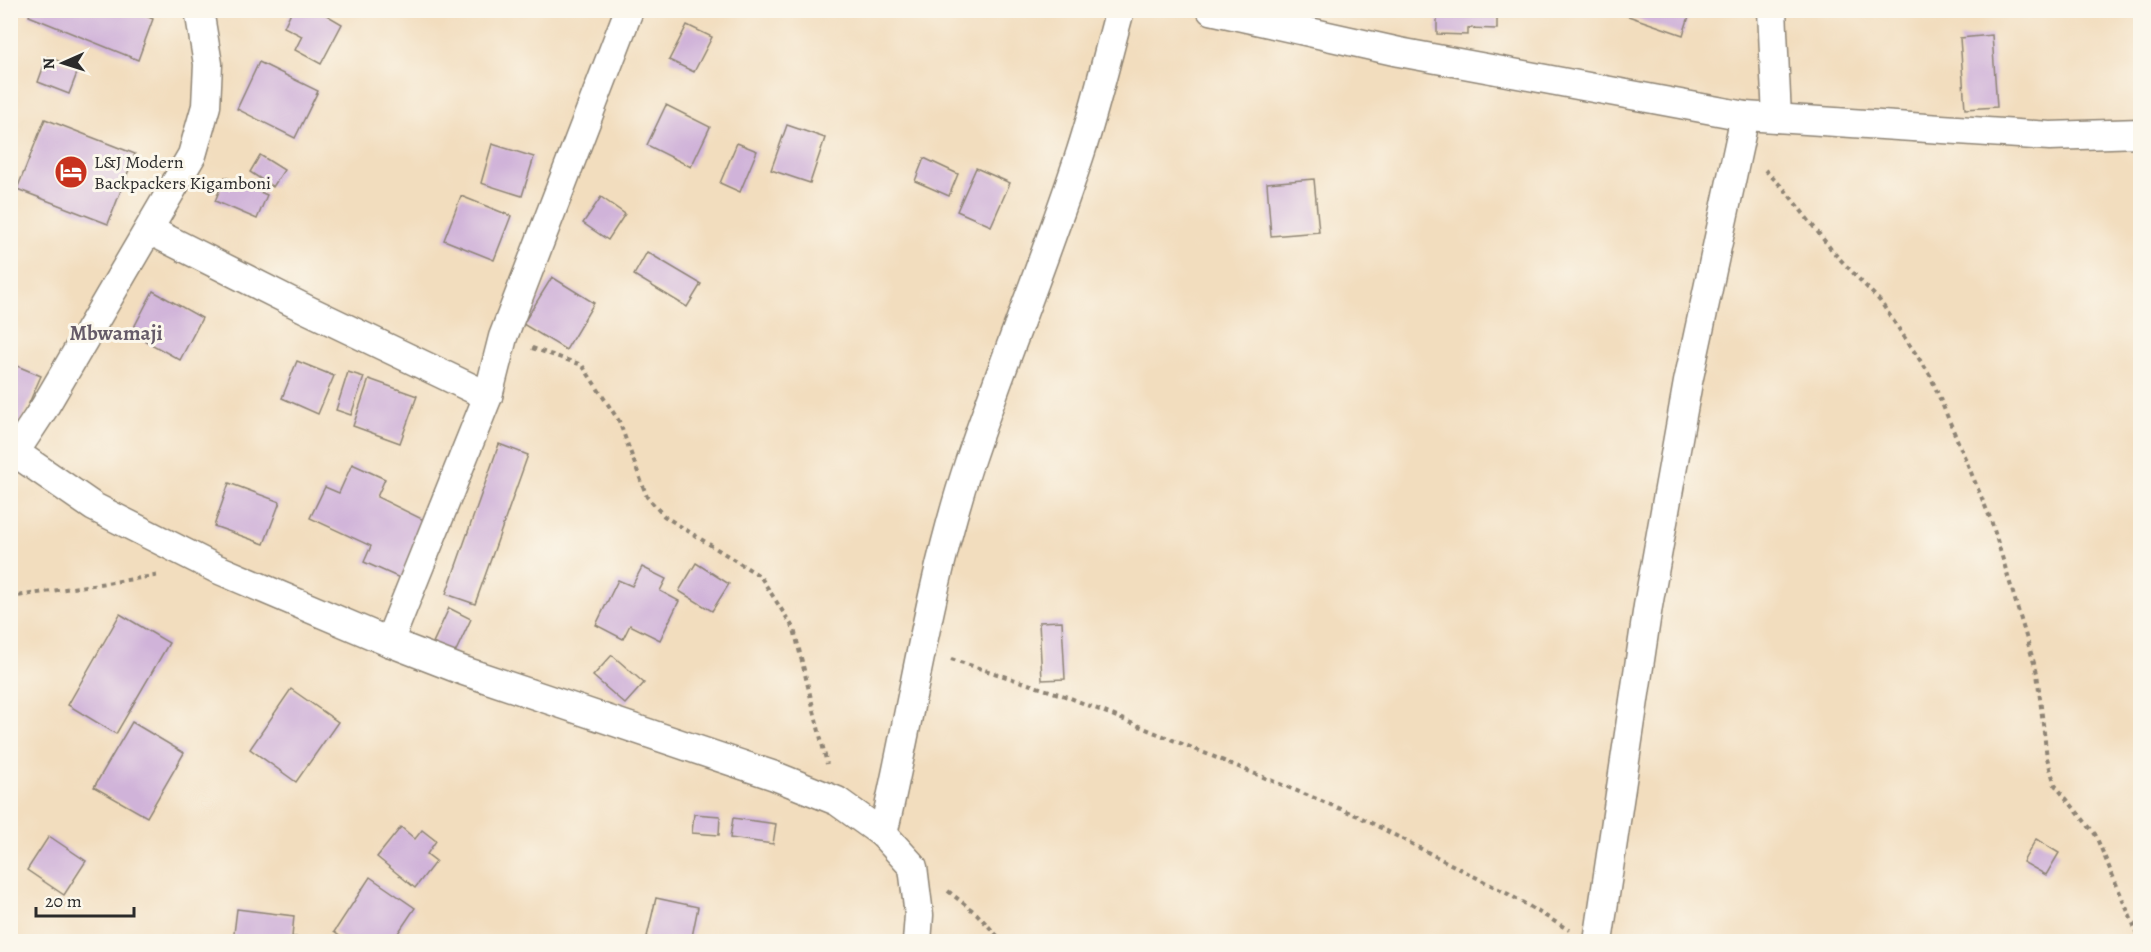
<svg xmlns="http://www.w3.org/2000/svg" width="2151" height="952" viewBox="0 0 2151 952" font-family="Alegreya,serif">
<rect width="100%" height="100%" fill="#fbf7ec"/>
<filter id="ink" filterUnits="userSpaceOnUse"><feTurbulence type="fractalNoise" baseFrequency=".0167" numOctaves="2"/><feDisplacementMap in="SourceGraphic" scale="12" xChannelSelector="R" yChannelSelector="G"/><feConvolveMatrix kernelMatrix="1 2 1 2 8 2 1 2 1" color-interpolation-filters="sRGB"/></filter>
<filter id="wash" filterUnits="userSpaceOnUse"><feTurbulence type="fractalNoise" baseFrequency=".008" numOctaves="4" result="noise"/><feDisplacementMap in="SourceGraphic" scale="24" xChannelSelector="R" yChannelSelector="G"/><feGaussianBlur stdDeviation="1.35" result="paint"/><feColorMatrix in="noise" values="0 0 0 0 0 0 0 0 0 0 0 0 0 0 0 0 0 1.4 0 .05"/><feComposite in="paint" operator="in"/></filter>
<g filter="url(#wash)">
<rect width="100%" height="100%" fill="#f2ddbe"/>
<g id="blocks">
<g fill="#d0b3d9">
<path d="M31,10H132L153,19L138,60L29,16Z"/>
<path d="M292,10H318L342,24L321,64L295,50L302,36L284,27Z"/>
<path d="M1437,10H1497V29L1468,28V35L1437,34Z"/>
<path d="M1611,10H1691L1683,35Z"/>
<path d="M687,25L712,37L694,72L669,60Z"/>
<path d="M1992,35L1997,107L1965,109L1960,38Z"/>
<path d="M47,57L79,68L69,94L38,82Z"/>
<path d="M259,62L318,91L295,138L237,109Z"/>
<path d="M666,105L710,127L691,167L647,145Z"/>
<path d="M45,119L135,154L108,224L17,189Z"/>
<path d="M787,125L825,138L810,183L771,170Z"/>
<path d="M737,143L757,151L740,192L720,183Z"/>
<path d="M492,144L534,157L522,196L481,183Z"/>
<path d="M260,155L284,170L273,187L250,172Z"/>
<path d="M924,158L958,174L949,196L915,181Z"/>
<path d="M976,168L1010,183L991,226L957,211Z"/>
<path d="M225,177L267,195L257,219L215,201Z"/>
<path d="M1314,179L1319,232L1271,236L1267,183Z"/>
<path d="M461,196L511,216L494,260L444,240Z"/>
<path d="M601,197L625,214L608,240L583,223Z"/>
<path d="M647,252L701,284L687,307L634,275Z"/>
<path d="M552,277L594,303L566,350L523,324Z"/>
<path d="M153,291L202,318L180,360L131,333Z"/>
<path d="M297,361L334,376L318,414L282,398Z"/>
<path d="M10,363L41,376L18,428L10,425Z"/>
<path d="M348,372L364,377L351,415L336,410Z"/>
<path d="M369,379L417,396L400,443L353,426Z"/>
<path d="M499,444L528,455L475,604L446,594Z"/>
<path d="M352,464L385,479L377,497L428,522L402,579L364,562L371,546L310,518L325,487L339,493Z"/>
<path d="M229,483L280,502L264,544L214,526Z"/>
<path d="M696,563L729,584L712,611L679,591Z"/>
<path d="M642,567L666,579L660,591L679,601L660,640L630,625L623,639L596,625L618,580L632,586Z"/>
<path d="M449,608L471,619L454,655L432,645Z"/>
<path d="M120,614L169,643L116,734L68,705Z"/>
<path d="M1062,621L1065,679L1042,680L1039,622Z"/>
<path d="M612,655L644,683L625,704L593,676Z"/>
<path d="M291,689L338,722L296,782L250,749Z"/>
<path d="M132,722L184,753L147,817L94,787Z"/>
<path d="M694,814L720,816L719,835L692,833Z"/>
<path d="M733,818L776,824L773,844L730,838Z"/>
<path d="M401,827L415,839L422,830L436,841L427,854L436,861L415,888L377,857Z"/>
<path d="M49,836L86,861L64,895L27,870Z"/>
<path d="M2036,839L2059,853L2046,875L2023,862Z"/>
<path d="M370,877L415,908L392,942H348L334,932Z"/>
<path d="M656,898L698,907L691,942L646,941Z"/>
<path d="M237,909L294,916L292,937H296L295,942H233Z"/>
</g>
</g>
</g>
<g filter="url(#ink)">
<use href="#blocks" fill-opacity="0" stroke="#8e8474" stroke-width="1.5"/>
<g fill="none" stroke-linecap="round" stroke-linejoin="round">
<defs>
<g id="street">
<path d="M1211,10L1399,52L1745,116L2050,136L2140,133"/>
<path d="M1772,10L1777,118"/>
<path d="M149,230L306,309L488,396"/>
<path d="M10,449L94,507L215,568L389,642L464,671L775,776L837,801L883,834L913,867L919,915L917,942"/>
<path d="M15,452L44,408L192,155L206,106L208,64L199,10"/>
<path d="M389,642L488,396L503,337L629,10"/>
<path d="M883,834C912,710 929,584 969,463C1004,358 1047,256 1081,151C1096,105 1107,57 1120,10"/>
<path d="M1598,942L1648,606L1688,382L1745,116"/>
</g>
</defs>
<use href="#street" stroke="#8e8474" stroke-width="31"/>
<g stroke="#8e8474" stroke-width="4" stroke-dasharray="4.5 4.5" stroke-linecap="butt">
<path d="M1765,170L1785,190L1834,253L1880,301L1930,375L1991,520L2037,673L2047,758L2055,785L2095,834L2140,940"/>
<path d="M532,348L582,365L619,421L647,497L664,516L760,576L794,629L827,764"/>
<path d="M10,597L161,575"/>
<path d="M951,659L1068,697L1358,816L1510,895L1569,930"/>
<path d="M948,891L977,914L1003,942"/>
</g>
<use href="#street" stroke="#fff" stroke-width="28"/>
</g>
</g>
<defs>
<symbol id="hotel-disc" viewBox="-11 -11 22 22"><circle r="9.5" fill="#c8321e" stroke="#fbf7ec"/><path d="M-6-4.5h1.5V1H6V5H4.5V3h-9V5H-6ZM-4 0a1.8 1.8 0 1 1 3.6 0ZM.5 0V-2.5h3Q6-2.5 6 0Z" fill="#fff"/></symbol>
</defs>
<g fill-rule="evenodd">
<use href="#hotel-disc" x="52" y="153" width="38" height="38"/>
</g>
<g text-anchor="middle" dominant-baseline="central" stroke-width="6" stroke-linejoin="round" paint-order="stroke">
<g font-size="18" fill="#2b2b2b" stroke="#fbf7ec" text-anchor="start">
<text x="94" y="162">L&amp;J Modern<tspan x="94" dy="21">Backpackers Kigamboni</tspan></text>
</g>
<g font-size="21" font-weight="bold" fill="#655b68" stroke="#fbf7ec">
<text x="116" y="333">Mbwamaji</text>
</g>
</g>
<rect width="2151" height="952" fill="none" stroke="#fbf7ec" stroke-width="36"/>
<g transform="translate(63 63) rotate(267)" stroke="#fbf7ec" stroke-width="4.5" paint-order="stroke">
<path d="M0-4.5L10 22L0 15L-10 22Z" fill="#2b2b2b"/>
<text y="-9" font-size="16" font-weight="bold" text-anchor="middle" fill="#2b2b2b">N</text>
</g>
<path d="M36 907v9h98v-9" fill="none" stroke="#2b2b2b" stroke-width="3"/>
<text x="45" y="907" font-size="18" fill="#2b2b2b" stroke="#fbf7ec" stroke-width="4.5" paint-order="stroke">20 m</text>
</svg>
